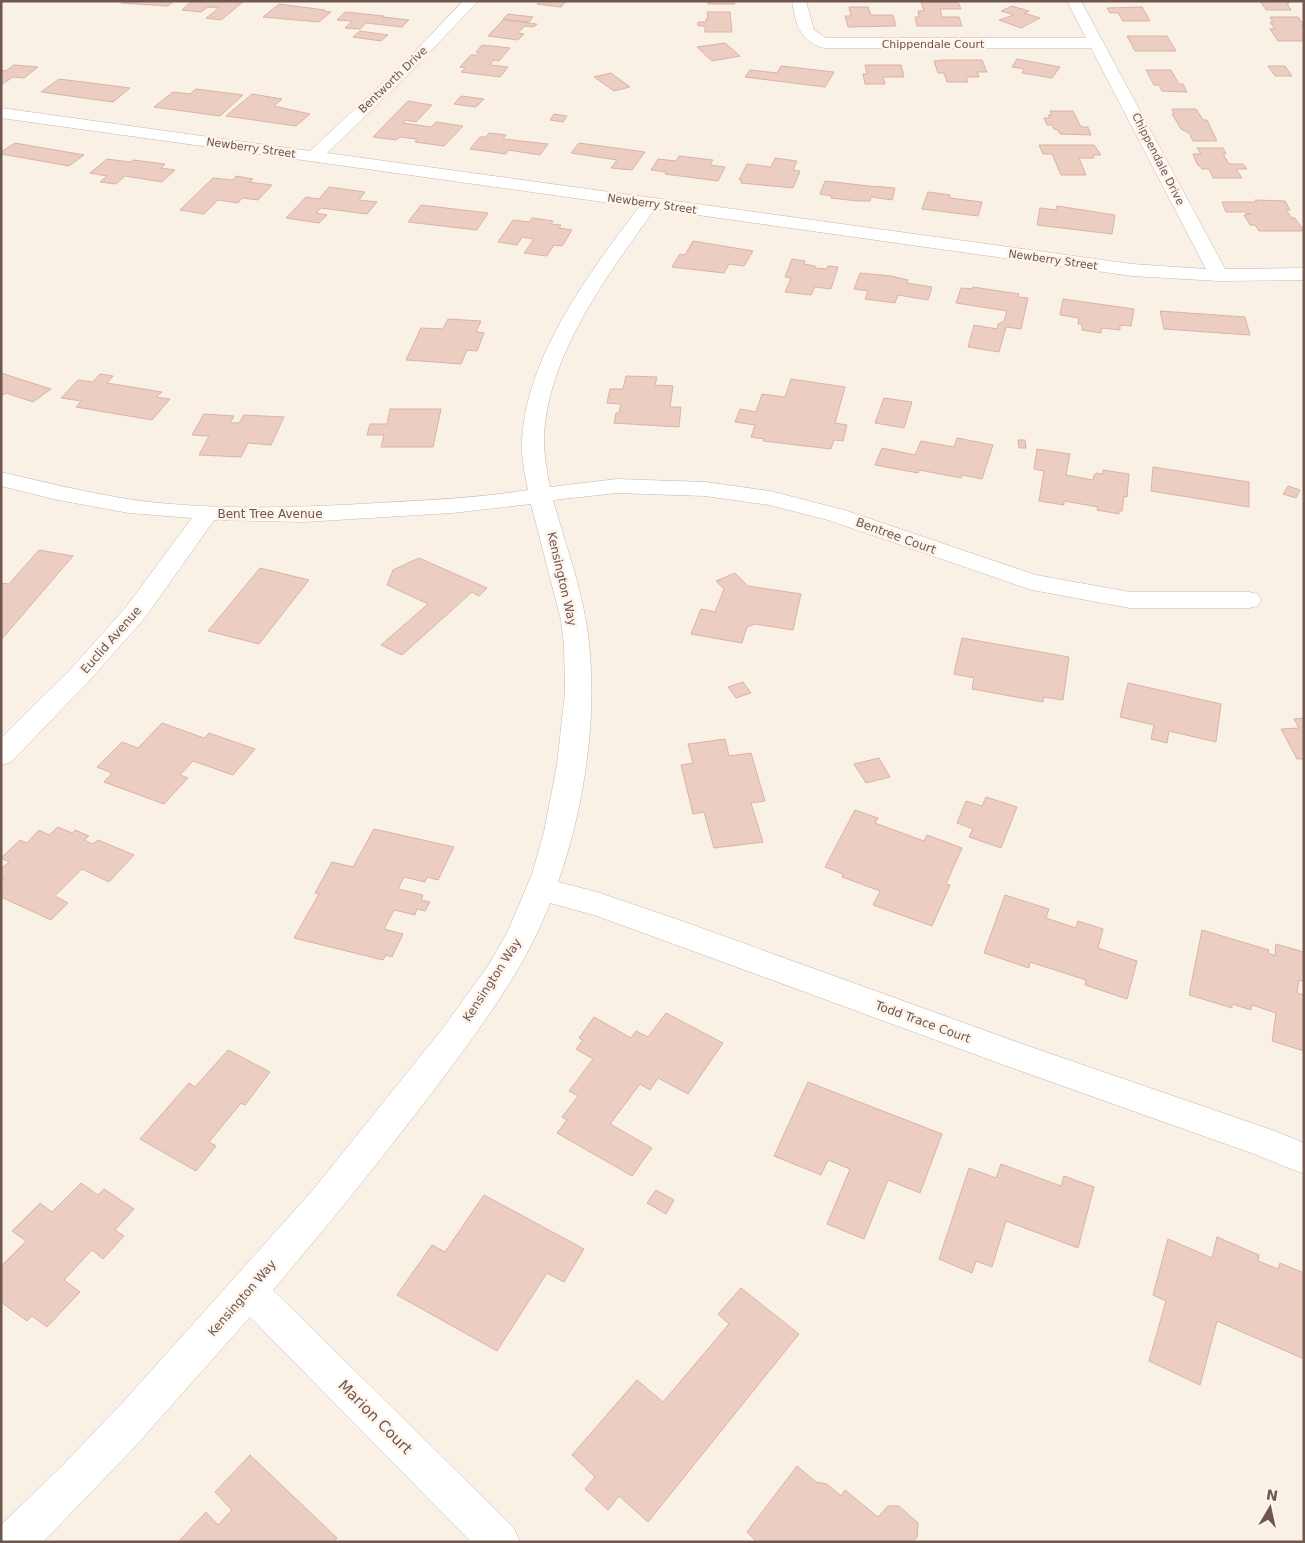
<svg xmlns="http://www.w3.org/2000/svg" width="1305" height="1543" viewBox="0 0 1305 1543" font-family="'DejaVu Sans',sans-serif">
<rect width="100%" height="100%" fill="#f9f0e6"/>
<g fill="#ebcdc1" stroke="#dcb3a4">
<path d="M123,1H174L168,6L121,3Z"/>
<path d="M192,1H244L221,20L206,18L219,8L208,7L201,12L182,10Z"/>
<path d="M535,1H566L561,7L537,4L539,2Z"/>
<path d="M708,1H734L735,4H708Z"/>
<path d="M1260,1H1287L1289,4H1287L1291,10H1266Z"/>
<path d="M921,2H958L961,9H940L942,17H959L962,26H917L915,17H919L918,11H924Z"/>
<path d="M279,4L325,10L324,11L331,12L319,22L263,17Z"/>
<path d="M1012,6L1029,11L1024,13L1040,18L1021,28L999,20L1014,15L1001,11Z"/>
<path d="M849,7H868L871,15H893L896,26L848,27L845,16H851Z"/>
<path d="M1142,7L1150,21H1123L1118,13H1110L1107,8Z"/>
<path d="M345,12L384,16L383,17L409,20L402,27L366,23L360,29L345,28L352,21L337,20Z"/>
<path d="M707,12H730L732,32H705V26H698V22H706V19H708Z"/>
<path d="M508,14L533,17L529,22L503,19Z"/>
<path d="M1270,17H1298L1304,25H1301L1304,28V41H1278L1270,29H1275L1270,22H1273Z"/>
<path d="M503,20L537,24L534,27L525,26L518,33L524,34L518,40L488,36Z"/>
<path d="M360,31L388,35L381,41L353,37Z"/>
<path d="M1127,36H1167L1176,51H1135Z"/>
<path d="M725,43L740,56L712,61L697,47Z"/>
<path d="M482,45L510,48L499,61L494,60L490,65L508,67L500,77L461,72L465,68L460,67L471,55H477L479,53L476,52Z"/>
<path d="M1017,59L1060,67L1052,78L1022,73L1024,69L1012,67Z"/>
<path d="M943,60H982L987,72H977L979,77H966L968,82H947L944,73H938L934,61Z"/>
<path d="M14,65L38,67L24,78L13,77L1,85V70L6,71Z"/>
<path d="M865,65H901L904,77H883L885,84H865L863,74H867Z"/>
<path d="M781,66L834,72L825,87L745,77L750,70L777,73Z"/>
<path d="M1268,66H1285L1292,76H1275Z"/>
<path d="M1146,70H1171L1179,84H1183L1187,92L1162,91L1159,85H1154Z"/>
<path d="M611,73L630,87L614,91L594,77Z"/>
<path d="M59,79L130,88L113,102L41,92Z"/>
<path d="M196,89L243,95L220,116L154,107L173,92L190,94Z"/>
<path d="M252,94L282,99L274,106L310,114L296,126L226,116Z"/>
<path d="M461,96L484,99L476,107L454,104Z"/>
<path d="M408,101L432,105L416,122L406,120L403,123L431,127L436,122L463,126L444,146L415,142L417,139L400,137L396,140L373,137Z"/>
<path d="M1172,109H1196L1203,120H1207L1217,141H1193L1189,133L1181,129L1172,114H1174Z"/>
<path d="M1050,111H1073L1081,127H1088L1091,135L1060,134L1058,130L1054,129L1052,125H1047L1044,118H1050L1048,115H1052Z"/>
<path d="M554,114L567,116L563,122L550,120Z"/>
<path d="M489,133L506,135L503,139L548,144L540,155L508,150L506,154L470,149L480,137H486Z"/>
<path d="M15,143L84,155L69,166L1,154V152Z"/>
<path d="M579,143L645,152L632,170L611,168L617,160L571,153Z"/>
<path d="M1039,145H1094L1101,155H1093L1094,158H1079L1086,175H1061L1052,154H1043Z"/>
<path d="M1197,148H1223L1226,154H1223L1229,164H1243L1247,169H1236L1242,178H1213L1209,169H1202L1197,164L1193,154H1201Z"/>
<path d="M679,156L713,160L710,165L725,167L718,181L665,174L666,172L651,170L658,159L676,161Z"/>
<path d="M775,158L797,161L793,170L800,171L793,188L741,183L742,180H739L747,164L771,167Z"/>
<path d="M107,159L130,162L133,160L165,164L161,168L175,170L162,182L125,176L116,184L100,182L107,176L90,173Z"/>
<path d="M236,176L253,179L249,182L272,185L258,200L242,198L238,203L218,200L204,214L180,210L213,178L233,180Z"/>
<path d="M825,181L869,186L895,188L892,200L871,197L870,201H858L831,198L832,196L820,194Z"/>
<path d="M329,187L365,192L359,200L377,202L367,214L321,208L316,213L327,215L319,223L286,218L306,197L319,199Z"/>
<path d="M928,192L950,195V198L982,202L978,216L922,209Z"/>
<path d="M1255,200L1285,201L1290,210H1286L1292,218H1295L1304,231H1259L1255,225H1250L1244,215L1251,214H1247L1246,212H1226L1222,202H1257Z"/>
<path d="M421,205L488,213L477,230L408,222Z"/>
<path d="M1057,206L1115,215L1112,234L1037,225L1040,208L1056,210Z"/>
<path d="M532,218L553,221L551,224L561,225L559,228L572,230L562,246L554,245L547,256L524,253L534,239L522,237L517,245L498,242L513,220L530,222Z"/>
<path d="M693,241L753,251L744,266L729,264L724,273L672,267L680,254L685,255Z"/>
<path d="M792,259L805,261L804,264L815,266V268L827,269L828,266L838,267L831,289L815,287L811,295L785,292L791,278L785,277Z"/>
<path d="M860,273L891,276L908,280L907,283L932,287L928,300L898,295L895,303L865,299L868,291L854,289Z"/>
<path d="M973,287L1019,294L1018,297L1028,298L1021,329L1006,327L999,352L968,347L974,325L997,329L998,324L1004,321L1007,311L956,303L961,288L973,289Z"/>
<path d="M1063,299L1134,309L1131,326L1120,325V330L1102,328L1101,333L1082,330V324H1078L1079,318L1060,315Z"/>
<path d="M1160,311L1245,317L1250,335L1164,329Z"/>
<path d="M448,319L481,321L476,332L484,333L477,351L467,350L461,364L406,360L421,328L443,329Z"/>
<path d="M1,373L51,389L33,402L6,393L1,396Z"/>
<path d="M100,374L113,376L107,383L162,392L156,397L170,399L152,420L76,407L81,401L61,398L78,380L93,382Z"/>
<path d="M626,376L657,377L655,385L673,386L670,407H681L679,427L614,423L616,413H619L621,404L607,403L610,389H623Z"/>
<path d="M791,379L845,387L835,423L847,425L843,441L834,440L831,449L763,441L764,439L751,437L755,425L735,422L740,409L756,412L762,394L785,397Z"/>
<path d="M884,398L912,402L904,428L875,423Z"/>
<path d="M390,409H441L433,447H381L384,435H367L370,424H387Z"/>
<path d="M204,414L234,416L230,423H239L244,415L284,417L271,445L248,443L241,457L199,455L209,436L192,435Z"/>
<path d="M957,438L993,445L982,479L962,475L961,478L919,470L918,473L875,465L882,448L915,455L921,441L954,447Z"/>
<path d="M1018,440H1025L1026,448H1019Z"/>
<path d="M1037,449L1070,454L1066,475L1093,480L1094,475L1097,473L1103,474V470L1129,474L1127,497L1124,496L1122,511H1119V514L1097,510L1098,507L1064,501V505L1039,501L1044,471L1034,469Z"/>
<path d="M1153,467L1249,482V507L1151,491Z"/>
<path d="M1288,486L1300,490L1296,498L1283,494Z"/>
<path d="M39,550L73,556L1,640V583L9,584Z"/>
<path d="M419,558L487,588L479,596L472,592L402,655L381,645L428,604L387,585L393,570Z"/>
<path d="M260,568L309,580L259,644L208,631Z"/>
<path d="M735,573L748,586L801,594L793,630L755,624L747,627L742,643L691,634L701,609L715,612L724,589L716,581Z"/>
<path d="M962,638L1069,657L1063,700L1044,697L1043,702L972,689L974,678L954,674Z"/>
<path d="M743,682L751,693L736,698L728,687Z"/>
<path d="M1128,683L1221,704L1216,742L1169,731L1167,743L1151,739L1154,725L1120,717Z"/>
<path d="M1304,718V759H1297L1281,729L1299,728L1294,719Z"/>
<path d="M162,723L204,738L209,733L255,749L233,775L193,761L180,775L188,778L164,804L104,782L112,773L97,767L122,742L138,748Z"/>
<path d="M725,739L729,756L751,753L765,801L751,803L763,842L714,848L704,812L693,814L681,765L693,763L688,744Z"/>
<path d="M879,758L890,777L866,783L854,764Z"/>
<path d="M986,797L1017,807L1001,848L969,837L973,829L957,823L966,801L982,806Z"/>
<path d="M855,810L878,818L875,823L924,841L927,835L962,848L946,884L950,885L932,926L873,905L880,891L842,877L843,874L825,867Z"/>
<path d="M58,827L72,833L75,830L89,836L84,840L93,844L98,840L134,855L109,882L82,869L55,896L68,903L51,920L1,897V884L5,880L1,879V869L9,862L1,858L20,840L27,843L39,830L49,835Z"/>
<path d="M374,829L454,847L438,880L427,877L425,882L404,877L398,889L423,895L421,900L430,902L425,911L417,909L415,915L394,910L384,929L403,934L392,957L386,955L383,960L294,938L319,894L315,893L332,862L353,867Z"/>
<path d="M1005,895L1049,909L1046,918L1076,928L1078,921L1103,929L1098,948L1137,961L1127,999L1085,985L1086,980L1030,962L1029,968L984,953Z"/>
<path d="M1202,930L1269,950L1268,953L1275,956L1276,944L1304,952V982L1299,980L1297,993L1304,995V1051L1272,1041L1276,1013L1252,1005L1251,1010L1232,1004V1008L1189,995Z"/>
<path d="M666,1013L723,1043L688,1094L658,1078L650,1090L640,1084L610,1124L652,1148L632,1176L557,1133L567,1120L562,1117L578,1096L569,1091L593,1059L576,1049L583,1040L579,1038L594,1017L631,1038L636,1031L648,1037Z"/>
<path d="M228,1050L270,1072L245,1105L241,1103L209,1142L216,1146L196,1171L140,1139L189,1083L195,1087Z"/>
<path d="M808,1082L942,1134L920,1193L888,1180L864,1239L827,1224L850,1169L828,1160L821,1175L774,1156Z"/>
<path d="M1001,1164L1061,1186L1064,1176L1094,1187L1078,1248L1006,1221L992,1267L976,1261L972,1273L939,1259L969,1168L996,1178Z"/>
<path d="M81,1183L98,1195L104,1189L134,1209L115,1230L124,1236L103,1259L92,1250L64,1280L80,1292L47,1327L32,1316L27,1321L1,1302V1266L26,1241L12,1231L40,1203L52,1212Z"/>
<path d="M656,1190L674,1200L666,1214L647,1203Z"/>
<path d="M484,1195L584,1249L564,1282L547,1273L497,1351L397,1295L432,1245L445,1252Z"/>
<path d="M1217,1237L1259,1255L1258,1261L1278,1269L1280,1263L1304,1273V1359L1217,1321L1200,1385L1149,1361L1166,1301L1153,1295L1168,1239L1212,1258Z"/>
<path d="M741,1288L799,1334L648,1522L619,1496L608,1510L585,1489L595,1477L572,1455L637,1380L663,1402L729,1324L718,1314Z"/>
<path d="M250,1455L337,1538L334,1542H178L206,1512L218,1525L232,1510L215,1492Z"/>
<path d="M797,1466L816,1482L827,1484L841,1496L845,1490L878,1517L888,1506H899L918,1523L917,1537L913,1542H757L747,1532Z"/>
</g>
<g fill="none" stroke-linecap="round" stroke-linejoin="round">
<defs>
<path id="minor" d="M463,1H478L411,72L327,153L1132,264L1206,269L1091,48H824C799,41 796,24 792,1H806L814,30L826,38H1086L1067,1H1081L1225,269L1304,268V280L1219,281L1132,276L655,209C608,274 545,358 544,441C544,456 547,472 550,487L617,479L705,482L770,491L844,510L1036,575L1130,592H1249L1258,594L1261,600L1258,606L1249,608H1130L1032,590L828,520L769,505L705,496L617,493L553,500C564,540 579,580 586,621C600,704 586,803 558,882L597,892L682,921L1028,1046L1275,1131L1304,1143V1174L1254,1154L1015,1069L660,939L594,915L550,903C524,971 480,1028 437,1086C384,1156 330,1223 273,1290L514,1528L520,1542H471L250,1317L131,1451L43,1542H1V1525L62,1466L124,1401L312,1191L443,1028L488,966L508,931L532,874L544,832L557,765L565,692L564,644L561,620L531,504L452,513L304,522L214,520L144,619L88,682L11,762L1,765V738L70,670L126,607L192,518L129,513L58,500L1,486V472C43,482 85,492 127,499C210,511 294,508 377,503C428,500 478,498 528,490C525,474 521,457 522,441C526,356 590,272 639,207L1,118V108L310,151L401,66Z"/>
</defs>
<use href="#minor" stroke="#c9b7ae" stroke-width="1"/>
<use href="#minor" fill="#fff" fill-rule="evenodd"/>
</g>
<g text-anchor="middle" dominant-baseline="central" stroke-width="5" stroke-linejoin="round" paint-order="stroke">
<g font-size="11" fill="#6f564e" stroke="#fdf4ec">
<text x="933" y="44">Chippendale Court</text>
<text transform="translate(393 80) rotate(-44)">Bentworth Drive</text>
<text transform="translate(251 148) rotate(8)">Newberry Street</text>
<text transform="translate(1158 159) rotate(63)">Chippendale Drive</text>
<text transform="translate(652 204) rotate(8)">Newberry Street</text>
<text transform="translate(1053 260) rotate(8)">Newberry Street</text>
</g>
<g font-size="12" fill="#6f564e" stroke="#fdf4ec">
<text x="270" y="514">Bent Tree Avenue</text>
<text transform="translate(896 536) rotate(20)">Bentree Court</text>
<text transform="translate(562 579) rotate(77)">Kensington Way</text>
<text transform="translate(111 640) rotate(-49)">Euclid Avenue</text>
<text transform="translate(492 980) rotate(-57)">Kensington Way</text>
<text transform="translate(923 1022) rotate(20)">Todd Trace Court</text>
<text transform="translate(242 1298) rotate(-49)">Kensington Way</text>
</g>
<g font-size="15" fill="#6f564e" stroke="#fdf4ec">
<text transform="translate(375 1417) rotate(45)">Marion Court</text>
</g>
</g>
<rect width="1305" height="1543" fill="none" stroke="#6f564e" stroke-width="5"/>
<g transform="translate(1270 1508) rotate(9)" stroke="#fdf4ec" stroke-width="4" paint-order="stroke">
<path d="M0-4L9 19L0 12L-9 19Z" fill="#6f564e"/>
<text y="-8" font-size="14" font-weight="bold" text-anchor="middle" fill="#6f564e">N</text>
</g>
</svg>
